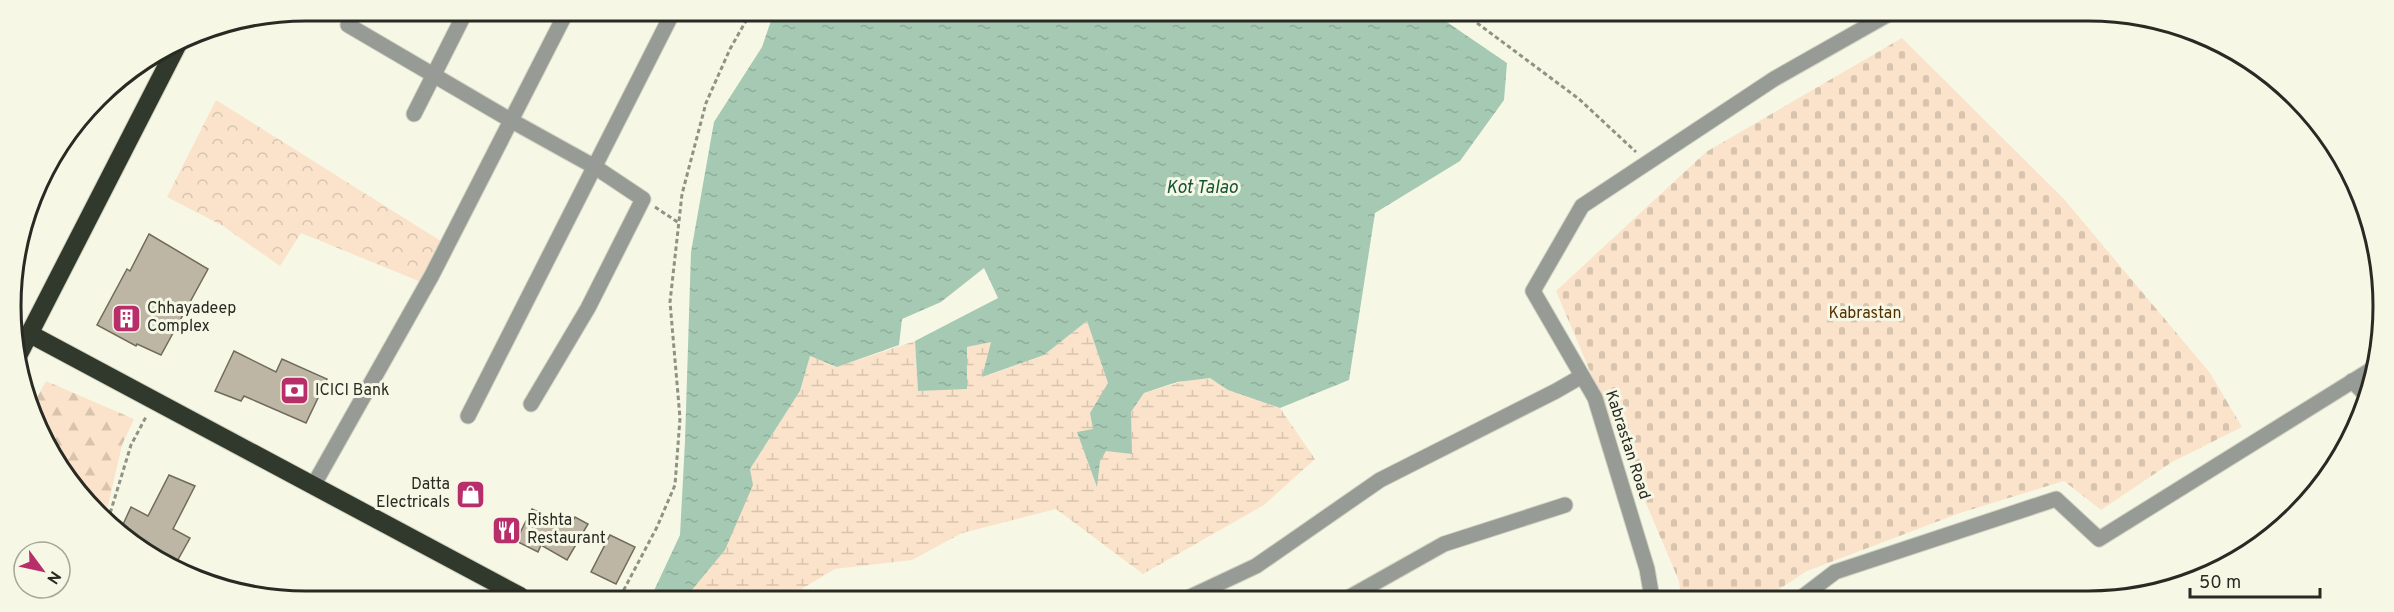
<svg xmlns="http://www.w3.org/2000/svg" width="2394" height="612" viewBox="0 0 2394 612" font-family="Overpass,sans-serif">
<defs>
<pattern id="forest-firs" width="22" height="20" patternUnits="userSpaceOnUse" patternTransform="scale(1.5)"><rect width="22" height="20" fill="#fbe3cb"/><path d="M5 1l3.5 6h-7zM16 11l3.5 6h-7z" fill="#d7c3ae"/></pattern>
<pattern id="wetland-marsh" width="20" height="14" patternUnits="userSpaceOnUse" patternTransform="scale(1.5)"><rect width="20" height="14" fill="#fbe3cb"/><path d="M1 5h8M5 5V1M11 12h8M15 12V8" fill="none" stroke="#d7c3ae"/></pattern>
<pattern id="cemetery-stones" width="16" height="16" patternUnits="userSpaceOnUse" patternTransform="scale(1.5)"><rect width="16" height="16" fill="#fbe3cb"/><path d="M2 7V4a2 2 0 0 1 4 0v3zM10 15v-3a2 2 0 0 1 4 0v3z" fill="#d7c3ae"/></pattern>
<pattern id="park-crowns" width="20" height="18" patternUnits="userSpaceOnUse" patternTransform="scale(1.5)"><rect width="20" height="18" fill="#fbe3cb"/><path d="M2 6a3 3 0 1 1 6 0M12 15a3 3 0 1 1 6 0" fill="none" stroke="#d7c3ae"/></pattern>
<pattern id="water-ripples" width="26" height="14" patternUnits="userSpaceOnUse" patternTransform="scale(1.5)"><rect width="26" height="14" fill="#a5c9b3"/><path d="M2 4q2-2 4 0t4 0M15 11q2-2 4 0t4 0" fill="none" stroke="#8ead9a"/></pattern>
</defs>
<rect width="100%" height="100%" fill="#f6f8e5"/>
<path fill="url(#forest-firs)" d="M46,381L134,419L122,445L107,510L88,502L71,486L32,406Z"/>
<path fill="url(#wetland-marsh)" d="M1087,321L1109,383L1131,412L1144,393L1191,379L1210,378L1228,390L1280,408L1315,459L1264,505L1143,574L1056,509L962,533L912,560L835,569L788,597H689L750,469L800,391L810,356L837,367L915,341L918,391L967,388V347L991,342L983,377L1044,355Z"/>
<path fill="url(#cemetery-stones)" d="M1902,38L2064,199L2210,373L2242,427L2172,462L2101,510L2064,481L1960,513L1807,571L1766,598H1681L1679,581L1556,291L1706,152Z"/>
<path fill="url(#park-crowns)" d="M216,100L444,243L421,282L301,233L280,266L223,226L167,197Z"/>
<path fill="url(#water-ripples)" d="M774,12L1435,14L1507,63L1504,100L1460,161L1375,213L1349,380L1280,408L1228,390L1210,378L1177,382L1144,393L1131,412L1132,454L1106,451L1100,461L1097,487L1077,432L1093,429L1090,413L1108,383L1087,321L1044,355L982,377L991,342L967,347V389L918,391L915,341L998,298L984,268L941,302L902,319L899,345L837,367L810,356L800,391L750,469L753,485L725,550L691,591L689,597H651L680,535L685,441L691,252L714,122L762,47Z"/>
<g fill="#bdb6a5" stroke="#716b5b" stroke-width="1.5">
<path d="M149,234L208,269L161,355L137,344L136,346L97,325L127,269L130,271Z"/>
<path d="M234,351L276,372L282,359L327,379L306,423L244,396L241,401L215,391Z"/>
<path d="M169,475L195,486L173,529L190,538L176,563L132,543L120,531L131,507L148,516Z"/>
<path d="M532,509L569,527L575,517L588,524L567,560L541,545L538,552L516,541Z"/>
<path d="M610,535L635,547L616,584L591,572Z"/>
</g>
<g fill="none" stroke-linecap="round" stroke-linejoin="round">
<defs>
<g id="street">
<path d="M355,11L348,25L512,121L595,167L643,199L588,308L531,404"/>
<path d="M414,114L466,11"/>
<path d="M2352,381L2366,395"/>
<path d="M468,416L673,12"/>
<path d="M313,486L432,275L567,11"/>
<path d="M1190,597L1256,566L1380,480L1556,391L1582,376"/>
<path d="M1348,598L1444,544L1565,505"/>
<path d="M1652,598L1647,569L1595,398L1533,291L1582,206L1774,79L1887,15"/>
<path d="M1801,598L1835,572L2056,499L2099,539L2377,366"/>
</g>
<g id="highway">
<path d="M30,334L520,596"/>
<path d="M18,356L179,42"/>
</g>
</defs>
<use href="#street" stroke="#d1d3c2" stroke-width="17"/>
<use href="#highway" stroke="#d1d3c2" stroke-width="20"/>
<g stroke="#909285" stroke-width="3" stroke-dasharray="4.5 3" stroke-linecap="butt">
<path d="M1465,14L1579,99L1636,152"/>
<path d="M655,207L679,223"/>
<path d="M108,520L131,445L147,415"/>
<path d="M620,597L657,527L675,485L680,418L670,302L682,194L706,103L730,49L751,12"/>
</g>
<use href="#street" stroke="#979b95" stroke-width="15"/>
<use href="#highway" stroke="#31392c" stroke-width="18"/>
</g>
<defs>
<symbol id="building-square" viewBox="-11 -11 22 22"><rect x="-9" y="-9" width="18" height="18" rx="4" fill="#b82e6b" stroke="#f6f8e5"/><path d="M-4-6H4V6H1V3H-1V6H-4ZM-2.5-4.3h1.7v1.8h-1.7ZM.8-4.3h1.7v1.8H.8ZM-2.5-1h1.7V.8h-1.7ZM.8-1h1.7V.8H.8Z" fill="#fff"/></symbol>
<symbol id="bank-square" viewBox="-11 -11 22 22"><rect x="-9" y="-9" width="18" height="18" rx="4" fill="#b82e6b" stroke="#f6f8e5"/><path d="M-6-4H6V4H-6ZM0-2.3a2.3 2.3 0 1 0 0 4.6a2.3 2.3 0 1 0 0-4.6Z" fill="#fff"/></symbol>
<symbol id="shop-square" viewBox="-11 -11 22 22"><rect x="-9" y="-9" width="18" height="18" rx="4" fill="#b82e6b" stroke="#f6f8e5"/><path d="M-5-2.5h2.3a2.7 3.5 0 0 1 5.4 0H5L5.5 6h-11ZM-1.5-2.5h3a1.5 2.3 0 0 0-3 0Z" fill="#fff"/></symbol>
<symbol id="restaurant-square" viewBox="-11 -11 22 22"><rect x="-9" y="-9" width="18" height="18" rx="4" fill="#b82e6b" stroke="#f6f8e5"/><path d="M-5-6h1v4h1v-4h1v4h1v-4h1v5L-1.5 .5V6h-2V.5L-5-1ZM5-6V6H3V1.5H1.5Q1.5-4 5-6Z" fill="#fff"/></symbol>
</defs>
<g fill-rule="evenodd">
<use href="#building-square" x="110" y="302" width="33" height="33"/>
<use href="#bank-square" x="278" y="374" width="33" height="33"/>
<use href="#shop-square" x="454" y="478" width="33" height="33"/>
<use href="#restaurant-square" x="490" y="514" width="33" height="33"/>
</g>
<g text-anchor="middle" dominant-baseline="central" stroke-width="6" stroke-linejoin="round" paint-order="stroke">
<g font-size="16" fill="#292a23" stroke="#f6f8e5" text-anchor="start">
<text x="147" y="309">Chhayadeep<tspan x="147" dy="18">Complex</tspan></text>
<text x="315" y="391">ICICI Bank</text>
<text x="450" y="485" text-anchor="end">Datta<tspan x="450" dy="18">Electricals</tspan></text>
<text x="527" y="521">Rishta<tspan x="527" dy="18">Restaurant</tspan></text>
</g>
<g font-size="16" fill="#543000" stroke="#f6f8e5">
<text x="1865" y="314">Kabrastan</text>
</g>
<g font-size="16" fill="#292a23" stroke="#f6f8e5">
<text transform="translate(1627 445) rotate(72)">Kabrastan Road</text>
</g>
<g font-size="18" font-style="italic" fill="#165336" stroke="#f6f8e5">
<text x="1202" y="188">Kot Talao</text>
</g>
</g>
<path d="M0 0H2394V612H0ZM306 21H2088A285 285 0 0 1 2373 306V306A285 285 0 0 1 2088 591H306A285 285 0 0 1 21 306V306A285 285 0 0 1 306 21Z" fill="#f6f8e5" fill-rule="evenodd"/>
<path fill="none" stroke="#292a23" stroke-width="3" d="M306 21H2088A285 285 0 0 1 2373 306V306A285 285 0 0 1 2088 591H306A285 285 0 0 1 21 306V306A285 285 0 0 1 306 21Z"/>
<g transform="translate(42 570) rotate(123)"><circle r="28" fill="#f6f8e5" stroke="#a4a697" stroke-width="1.5"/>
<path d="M0-4.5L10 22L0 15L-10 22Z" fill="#b82e6b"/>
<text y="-9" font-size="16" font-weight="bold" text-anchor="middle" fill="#292a23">N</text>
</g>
<path d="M2190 588v9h130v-9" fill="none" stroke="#292a23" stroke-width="3"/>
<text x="2199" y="588" font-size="18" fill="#292a23" stroke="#f6f8e5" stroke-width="4.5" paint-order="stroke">50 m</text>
</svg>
